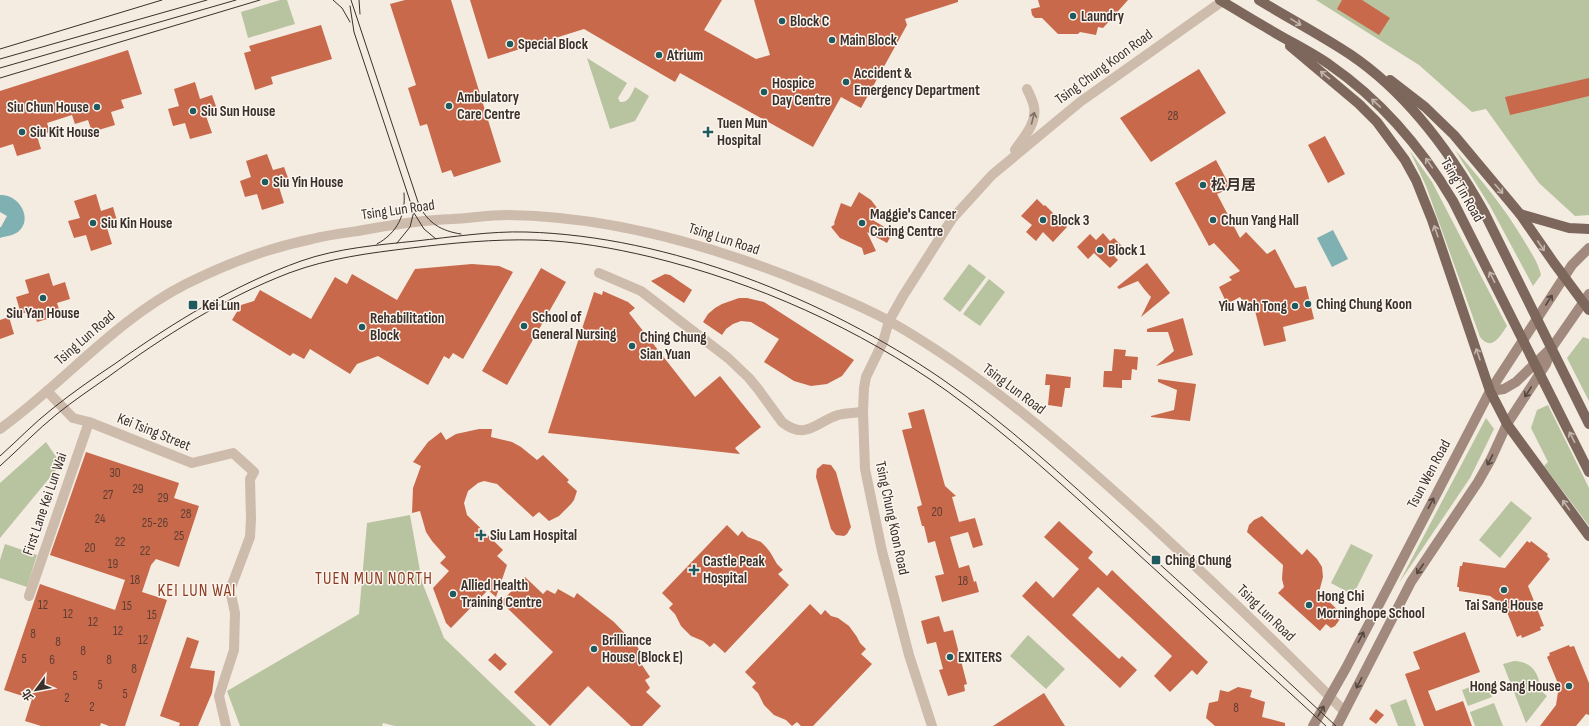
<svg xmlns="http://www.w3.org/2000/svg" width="1589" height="726" viewBox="0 0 1589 726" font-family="'Sofia Sans Condensed','Noto Sans TC',sans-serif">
<rect width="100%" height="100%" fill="#f4ebe1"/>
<g fill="#b8c4a0">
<path d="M280,0H287L295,24L248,38L241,12Z"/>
<path d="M1316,0H1589V215L1575,216L1539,183L1486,109L1472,112L1419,65Z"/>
<path d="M587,58L627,83L618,98L620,102C629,103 631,94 635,87L649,96L635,121L610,129Z"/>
<path d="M1455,150C1480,178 1504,207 1523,239C1530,251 1538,262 1541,275L1533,286L1490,206Z"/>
<path d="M1410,151L1432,182L1507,326C1500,336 1492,352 1480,337L1426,186Z"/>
<path d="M969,264L986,277L960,312L943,299Z"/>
<path d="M989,279L1005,292L980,326L963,314Z"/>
<path d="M1583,337L1589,339V401L1567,358Z"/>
<path d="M1548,405L1589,488V526L1544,466L1548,462L1531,428L1537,410Z"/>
<path d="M1486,418L1494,429L1470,478L1399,583Z"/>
<path d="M46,442L61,464L0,538V483Z"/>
<path d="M1511,501L1532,518L1500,558L1479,540Z"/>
<path d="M410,515L422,582L444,638L536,726H395L383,723L382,726H240L227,691L359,614L367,523Z"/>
<path d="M5,544L37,555L27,587L0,578V560Z"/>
<path d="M1351,544L1373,555L1353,595L1331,583Z"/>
<path d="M1028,635L1065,669L1046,689L1010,656Z"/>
<path d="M1514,661C1531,661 1540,673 1540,690L1547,696L1526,723L1503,664Z"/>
<path d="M1486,681L1492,697L1468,706L1462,690Z"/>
<path d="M1406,699L1416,726H1398L1390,705Z"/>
<path d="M1494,703L1503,726H1475L1470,712Z"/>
</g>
<g fill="#7fb0b2">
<path d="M0,195C19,194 34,219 18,232C12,236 6,236 0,238V227H1L7,216L0,212Z"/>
<path d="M1333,230L1348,259L1332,267L1317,238Z"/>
</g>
<g fill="#c8694b">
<path d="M405,0H451L501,162L454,177L451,170L442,173L427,124L420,126L408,88L416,85L390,4Z"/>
<path d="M470,0H722L704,30L756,59L770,55L754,0H958V2L905,19L907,25L861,108L841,97L813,147L680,73L675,82L584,29L488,59Z"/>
<path d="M1038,0H1128L1103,28L1098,27L1096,35L1080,32L1078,34H1058L1042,18H1035L1032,15L1031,9L1040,7Z"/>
<path d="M1342,0H1362L1390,18L1379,35L1337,9Z"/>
<path d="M321,25L332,59L271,77L273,84L255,90L244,53L251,51L249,46Z"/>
<path d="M128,50L142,94L121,100L124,108L111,112L115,125L92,132L88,120L75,124L72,115L47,123L50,132L37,136L41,149L17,156L13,144L0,148V91Z"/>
<path d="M1199,69L1226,113L1151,162L1120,118Z"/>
<path d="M1589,78V96L1510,115L1505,97Z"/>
<path d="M195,82L200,99L212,95L218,112L206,116L212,133L190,139L185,123L173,126L168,109L179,106L174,89Z"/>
<path d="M1325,136L1345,174L1328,183L1308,145Z"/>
<path d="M267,154L273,170L284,167L290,183L279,187L284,203L262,210L257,194L245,197L240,181L251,177L246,161Z"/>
<path d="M1216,160L1231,188L1217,194L1240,238L1246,232L1267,254L1275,249L1295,288L1306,286L1314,319L1283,327L1286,341L1264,346L1253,303L1246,307L1240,297L1227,304L1219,287L1232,280L1229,277L1240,271L1214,243L1209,246L1175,183Z"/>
<path d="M859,192L871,200L881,213L871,219L893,232L887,243L867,232L876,251L864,255L862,248L840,238L831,227L835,224L834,223L841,203L851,207Z"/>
<path d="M96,194L101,211L113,207L118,224L107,228L112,244L91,251L86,235L74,238L68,221L80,218L74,201Z"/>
<path d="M1037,199L1044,206L1045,205L1067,227L1053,242L1043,232L1036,241L1026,232L1032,225L1021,216Z"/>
<path d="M1103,233L1110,241L1114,238L1123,247L1114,256L1118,260L1110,268L1094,253L1088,259L1077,247L1090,234L1096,240Z"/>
<path d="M1147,263L1170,293L1141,317L1151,297L1144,289L1138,281L1119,289L1117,287Z"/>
<path d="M472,264L499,266L513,272L463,359L453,353L449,359L444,356L428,385L378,356L357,364L350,374L310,349L304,359L293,353L290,356L232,320L241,305L254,301L260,290L311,319L335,277L347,284L352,274L397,300L415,269Z"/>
<path d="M541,268L566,282L507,385L482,371Z"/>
<path d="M49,273L53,286L65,282L70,299L57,303L61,315L37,322L33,310L21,314L16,297L29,293L25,280Z"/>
<path d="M665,274L670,275L692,290L684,303L651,281Z"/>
<path d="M603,291L628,302L635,308L629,313L695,397L720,376L761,427L735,448L740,454L548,433L594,292L602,295Z"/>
<path d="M739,298H747L764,302L854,360L842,376L827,384L811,386L794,381L764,362L779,339L751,322L741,321L733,324L726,329L722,335L703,322L708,314L715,308L722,304Z"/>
<path d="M9,317L14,334L0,339V320Z"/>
<path d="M1183,318L1193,355L1156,366L1174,351L1168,332H1147V329Z"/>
<path d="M1114,349L1126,350L1125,356L1138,357L1137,370L1132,369L1131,380H1122V388L1103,387L1104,371H1112Z"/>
<path d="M1046,374L1071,377L1070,388H1065L1062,407L1048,405L1050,385H1045Z"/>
<path d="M1158,379L1196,384L1190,421L1151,417V416L1174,410L1177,390L1158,382Z"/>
<path d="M924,409L945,486L956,496L952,497L959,522L975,518L983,545L973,548L968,532L950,537L959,568L969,565L974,582L976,581L979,592L942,602L935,576L944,574L935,541L928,543L924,526H922L917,507L922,505L902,430L912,428L908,413Z"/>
<path d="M479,429H492L491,437L512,442L521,447L537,460L543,455L569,480L567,482L577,491L574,500L571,504L559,516L549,521L539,512L533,517L497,484L484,481L478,483L468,491L464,503L467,515L503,550L497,556L507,565L496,597L488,590L451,628L446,623L433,588L449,571L440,563L446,557L432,541L426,532L420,511L412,513L413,488L421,466L413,462L428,442L441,432L446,440L456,434Z"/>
<path d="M86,452L179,483L174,498L199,506L179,567L156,559L151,565L142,592L167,600L125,726H109L101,723L100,726H41L25,721L32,699L4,690L40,584L115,610L125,580L50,555Z"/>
<path d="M823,464L831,465L836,472L851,527L847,534L844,536L836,535L831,529L816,477L817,469Z"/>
<path d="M1262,516L1302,555L1307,549L1317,559L1322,567L1323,577L1319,592L1343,615L1335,626L1331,628L1326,624L1320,631L1278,593L1284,587L1282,579L1283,565L1247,532L1249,525L1254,520Z"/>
<path d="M1059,521L1093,552L1088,558L1107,576L1112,570L1208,662L1197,675L1192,670L1170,692L1154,676L1172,656L1098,587L1072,615L1119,659L1122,656L1137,670L1120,688L1022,596L1036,581L1053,598L1079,569L1044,537Z"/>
<path d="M727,525L738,536L742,531L748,537L761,542L766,547L770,552L777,564L783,570L778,574L789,585L725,653L714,643L710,647L703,641L691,636L681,626L675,614L669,608L673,604L662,593Z"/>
<path d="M1527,541L1530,543L1531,541L1544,551L1548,554L1547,556L1550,559L1528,586L1544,626L1540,627L1541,630L1522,638L1521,635L1517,637L1505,607L1500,603L1490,596L1459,591V587H1457L1460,566H1462L1463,562L1505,568Z"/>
<path d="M525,577L543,594L547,590L555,594L558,589L574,598L577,593L614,622L636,645L645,658L640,662L650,677L645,680L650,688L646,692L661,706L642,726H631L588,686L550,726L514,692L553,652L501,602Z"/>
<path d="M810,604L821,615L825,610L831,616L838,618L849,626L857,637L860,643L866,649L861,654L872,664L813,726H801L797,722L792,726L786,720L774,715L764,705L758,693L752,687L756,683L745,672Z"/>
<path d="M939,616L944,632L953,630L967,684L964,685L965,691L948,696L939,670L943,669L936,642L927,644L921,621Z"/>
<path d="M1465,632L1480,672L1428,691L1436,711L1463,701L1472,726H1424L1405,674L1420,669L1413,652Z"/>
<path d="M187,637L199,641L190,668L215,671L212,693L198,726H179L180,723L160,716Z"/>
<path d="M1569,645L1570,647L1574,646L1589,683V715L1586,714L1576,726H1540L1556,705L1559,686L1547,657L1550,655L1549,653Z"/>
<path d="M495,653L507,664L500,671L488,660Z"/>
<path d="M1238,687L1252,690L1250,697L1265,702L1262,717L1285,723V726H1215L1206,718L1209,703L1218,701L1220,690L1228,692Z"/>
<path d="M1044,693L1065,726H993Z"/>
<path d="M1376,709L1384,715L1376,724L1369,719Z"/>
</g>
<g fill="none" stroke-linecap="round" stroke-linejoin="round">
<g stroke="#cdbbac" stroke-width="10">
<path d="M599,273L641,291L728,358L749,378L758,389L782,422C806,441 816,422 838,415C846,413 855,413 863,412"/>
<path d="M889,321L883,342L866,377L864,388L863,412L865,469L882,551L909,655L932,726"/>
<path d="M47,391L73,418L89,422L192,463L233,453L254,472L250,479L251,519L250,537L230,590L235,613L234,650L219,696L226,726"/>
<path d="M29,596L89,422"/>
</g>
<g stroke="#cdbbac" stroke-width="10">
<path d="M1015,150C1024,137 1037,123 1034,107C1033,101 1030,95 1027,89"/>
<path d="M889,321L903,296L952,219L992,175L1080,102L1224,0"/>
<path d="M0,429C64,383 115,320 186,284C226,264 268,248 312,239C327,235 343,233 358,231C390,225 420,220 452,219C470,218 489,215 507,215C610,216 711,245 805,283C834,295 864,307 891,322C985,376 1066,447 1146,520C1213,582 1280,646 1344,711"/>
</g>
<g stroke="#a18a7d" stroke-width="10">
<path d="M1490,391L1504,389L1516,382L1552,347"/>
<path d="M1313,726L1346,668L1490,391L1572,265L1589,248"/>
<path d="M1337,726L1411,582L1478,482L1491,459L1507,424L1546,364L1553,346L1589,294"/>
</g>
<g stroke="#7d675c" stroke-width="10">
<path d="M1220,0C1235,9 1251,19 1267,28C1288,41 1310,51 1330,65C1382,101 1421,147 1453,201L1589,472"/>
<path d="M1259,0C1290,19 1321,35 1351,55C1407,93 1451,153 1484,212L1589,424"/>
<path d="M1290,46L1359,104L1377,122L1405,160L1416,180L1432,220L1490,391L1507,424L1589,536"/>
<path d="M1390,80L1425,107L1454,135L1520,214L1554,263L1589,310"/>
<path d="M1520,214L1569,228L1589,229"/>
</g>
<g stroke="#3b302b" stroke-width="1">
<path d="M333,0L342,8L350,22"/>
<path d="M351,0L419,205C428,223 441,231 461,234"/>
<path d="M359,0L360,14"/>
<path d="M350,6L354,32L414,213L424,229L436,239"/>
<path d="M0,49L162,0"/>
<path d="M0,59L207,0"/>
<path d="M0,68L236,0"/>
<path d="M0,78L260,0"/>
<path d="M397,243L410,227L414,211"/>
<path d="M377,244C397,233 406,215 404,193"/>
<path d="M0,456C18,440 34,423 52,409C73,392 95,377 116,363C174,322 234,285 301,261C338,248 378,245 416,241C452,237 490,231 526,232C670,236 825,299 942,379C1007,424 1064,477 1122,530C1194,595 1265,660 1336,726"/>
<path d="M0,466C19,449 37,430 57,414C73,401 91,389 108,377C164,336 224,298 289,273C329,258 370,253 411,248C452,243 494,239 535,240C574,241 613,248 651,257C757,283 858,328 947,391C1011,437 1067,489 1125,542C1192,603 1259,665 1326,726"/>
</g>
</g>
<defs><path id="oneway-shaft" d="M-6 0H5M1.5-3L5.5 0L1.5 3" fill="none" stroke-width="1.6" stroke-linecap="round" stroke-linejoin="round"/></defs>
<g stroke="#c2b5ac">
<use href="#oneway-shaft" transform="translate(1296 22) rotate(31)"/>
<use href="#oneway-shaft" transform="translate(1325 75) rotate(-141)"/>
<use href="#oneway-shaft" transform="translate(1376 103) rotate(-137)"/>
<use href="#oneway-shaft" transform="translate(1429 163) rotate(-125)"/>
<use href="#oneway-shaft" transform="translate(1499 189) rotate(50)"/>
<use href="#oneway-shaft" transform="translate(1436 231) rotate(-109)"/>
<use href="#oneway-shaft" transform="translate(1541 246) rotate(56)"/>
<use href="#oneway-shaft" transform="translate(1492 277) rotate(-117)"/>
<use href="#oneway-shaft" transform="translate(1478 354) rotate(-109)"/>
<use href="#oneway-shaft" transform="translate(1572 437) rotate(-117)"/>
<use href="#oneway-shaft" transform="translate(1566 505) rotate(-126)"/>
</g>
<use stroke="#7d6f65" href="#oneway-shaft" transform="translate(1033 118) rotate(-76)"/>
<g stroke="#544640">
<use href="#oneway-shaft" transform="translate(1549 300) rotate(-57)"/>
<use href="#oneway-shaft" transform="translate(1528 392) rotate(123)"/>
<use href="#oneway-shaft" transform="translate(1490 460) rotate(117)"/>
<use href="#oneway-shaft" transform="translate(1431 503) rotate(-62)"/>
<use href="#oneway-shaft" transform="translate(1420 569) rotate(124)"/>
<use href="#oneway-shaft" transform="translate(1361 637) rotate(-63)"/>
<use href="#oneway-shaft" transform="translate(1359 683) rotate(117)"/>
<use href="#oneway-shaft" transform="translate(1321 711) rotate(-60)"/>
</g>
<g fill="#1f5a5e" stroke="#fbf5ee" stroke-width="1.5">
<circle cx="1073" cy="16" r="4"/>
<circle cx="782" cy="21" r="4"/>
<circle cx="832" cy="40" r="4"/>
<circle cx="510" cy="44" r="4"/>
<circle cx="659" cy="55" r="4"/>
<circle cx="846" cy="82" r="4"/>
<circle cx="764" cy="92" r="4"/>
<circle cx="449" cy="106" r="4"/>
<circle cx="97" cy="107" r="4"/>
<circle cx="193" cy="111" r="4"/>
<circle cx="22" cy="132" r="4"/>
<path d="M706 126h4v4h4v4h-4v4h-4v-4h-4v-4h4z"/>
<circle cx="265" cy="182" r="4"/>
<circle cx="1203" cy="185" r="4"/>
<circle cx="1043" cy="220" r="4"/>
<circle cx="1213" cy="220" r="4"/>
<circle cx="93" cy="223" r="4"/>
<circle cx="862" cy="223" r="4"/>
<circle cx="1100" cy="250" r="4"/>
<circle cx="43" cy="298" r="4"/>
<circle cx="1308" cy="304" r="4"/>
<rect x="188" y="300" width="10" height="10" rx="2"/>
<circle cx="1295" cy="306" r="4"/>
<circle cx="524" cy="326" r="4"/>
<circle cx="362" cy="327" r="4"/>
<circle cx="632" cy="346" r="4"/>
<path d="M479 529h4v4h4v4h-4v4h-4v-4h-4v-4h4z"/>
<rect x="1151" y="555" width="10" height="10" rx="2"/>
<path d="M692 564h4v4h4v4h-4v4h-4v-4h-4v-4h4z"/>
<circle cx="1504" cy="590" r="4"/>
<circle cx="453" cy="594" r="4"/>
<circle cx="1309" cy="605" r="4"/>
<circle cx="594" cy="649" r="4"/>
<circle cx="950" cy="657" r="4"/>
<circle cx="1569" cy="686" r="4"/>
</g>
<g text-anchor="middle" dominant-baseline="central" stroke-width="3" stroke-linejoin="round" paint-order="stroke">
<g font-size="13" fill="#5e3e33">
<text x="1173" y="116">28</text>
<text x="115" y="473">30</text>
<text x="138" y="489">29</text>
<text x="108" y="495">27</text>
<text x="163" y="498">29</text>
<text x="937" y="512">20</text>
<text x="186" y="514">28</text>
<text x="100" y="519">24</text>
<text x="155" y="523">25-26</text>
<text x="179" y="536">25</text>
<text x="120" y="542">22</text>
<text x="90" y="548">20</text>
<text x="145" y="551">22</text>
<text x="113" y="564">19</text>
<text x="135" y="580">18</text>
<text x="963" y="581">18</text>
<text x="43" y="605">12</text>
<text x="127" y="606">15</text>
<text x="68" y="614">12</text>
<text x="152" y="615">15</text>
<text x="93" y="622">12</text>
<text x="118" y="631">12</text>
<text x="33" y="634">8</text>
<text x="143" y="640">12</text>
<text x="58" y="642">8</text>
<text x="83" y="651">8</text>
<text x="24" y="659">5</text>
<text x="52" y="660">6</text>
<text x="109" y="660">8</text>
<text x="134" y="669">8</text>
<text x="75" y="676">5</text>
<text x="100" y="685">5</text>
<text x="125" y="694">5</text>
<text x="67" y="698">2</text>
<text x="92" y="707">2</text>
<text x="1236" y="708">8</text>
</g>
<g font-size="15" font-weight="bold" fill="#3b302b" stroke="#fbf5ee" text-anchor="start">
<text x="1081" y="16">Laundry</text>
<text x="790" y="21">Block C</text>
<text x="840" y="40">Main Block</text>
<text x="518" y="44">Special Block</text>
<text x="667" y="55">Atrium</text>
<text x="854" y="73">Accident &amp;<tspan x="854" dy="17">Emergency Department</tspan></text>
<text x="772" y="83">Hospice<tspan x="772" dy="17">Day Centre</tspan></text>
<text x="457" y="97">Ambulatory<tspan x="457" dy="17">Care Centre</tspan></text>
<text x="89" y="107" text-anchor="end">Siu Chun House</text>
<text x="201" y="111">Siu Sun House</text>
<text x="717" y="123">Tuen Mun<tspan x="717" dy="17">Hospital</tspan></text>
<text x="30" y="132">Siu Kit House</text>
<text x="273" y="182">Siu Yin House</text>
<text x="1211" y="185">松月居</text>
<text x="870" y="214">Maggie's Cancer<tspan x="870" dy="17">Caring Centre</tspan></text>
<text x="1051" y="220">Block 3</text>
<text x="1221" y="220">Chun Yang Hall</text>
<text x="101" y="223">Siu Kin House</text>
<text x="1108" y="250">Block 1</text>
<text x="1316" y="304">Ching Chung Koon</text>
<text x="202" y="305">Kei Lun</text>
<text x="1287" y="306" text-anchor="end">Yiu Wah Tong</text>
<text x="43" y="313" text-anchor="middle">Siu Yan House</text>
<text x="532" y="317">School of<tspan x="532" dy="17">General Nursing</tspan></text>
<text x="370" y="318">Rehabilitation<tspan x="370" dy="17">Block</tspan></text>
<text x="640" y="337">Ching Chung<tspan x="640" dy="17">Sian Yuan</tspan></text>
<text x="490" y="535">Siu Lam Hospital</text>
<text x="1165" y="560">Ching Chung</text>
<text x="703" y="561">Castle Peak<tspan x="703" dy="17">Hospital</tspan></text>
<text x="461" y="585">Allied Health<tspan x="461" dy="17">Training Centre</tspan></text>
<text x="1317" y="596">Hong Chi<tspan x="1317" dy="17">Morninghope School</tspan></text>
<text x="1504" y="605" text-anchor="middle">Tai Sang House</text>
<text x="602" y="640">Brilliance<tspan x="602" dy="17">House (Block E)</tspan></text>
<text x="958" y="657">EXITERS</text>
<text x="1561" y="686" text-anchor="end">Hong Sang House</text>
</g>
<g font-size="15" fill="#3b302b" stroke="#fbf5ee">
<text transform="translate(1104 67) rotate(-36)">Tsing Chung Koon Road</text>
<text transform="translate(1462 190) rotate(60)">Tsing Tin Road</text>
<text transform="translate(398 210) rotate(-8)">Tsing Lun Road</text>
<text transform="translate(724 239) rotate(18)">Tsing Lun Road</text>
<text transform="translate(85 338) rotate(-41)">Tsing Lun Road</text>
<text transform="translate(1014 389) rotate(37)">Tsing Lun Road</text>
<text transform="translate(154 432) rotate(22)">Kei Tsing Street</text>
<text transform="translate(1429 474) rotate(-62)">Tsun Wen Road</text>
<text transform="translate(45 504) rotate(-71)">First Lane Kei Lun Wai</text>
<text transform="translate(892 518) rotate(78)">Tsing Chung Koon Road</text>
<text transform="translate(1266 613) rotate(44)">Tsing Lun Road</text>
</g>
<g font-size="17" letter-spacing="1" fill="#8c3b22" stroke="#fbf5ee">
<text x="374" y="579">TUEN MUN NORTH</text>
<text x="197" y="591">KEI LUN WAI</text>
</g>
</g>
<g transform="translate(36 690) rotate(238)" stroke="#fbf5ee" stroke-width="3" paint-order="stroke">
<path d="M0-3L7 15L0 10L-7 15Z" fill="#3b302b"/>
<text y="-6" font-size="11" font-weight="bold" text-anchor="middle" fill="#3b302b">北</text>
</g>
</svg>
